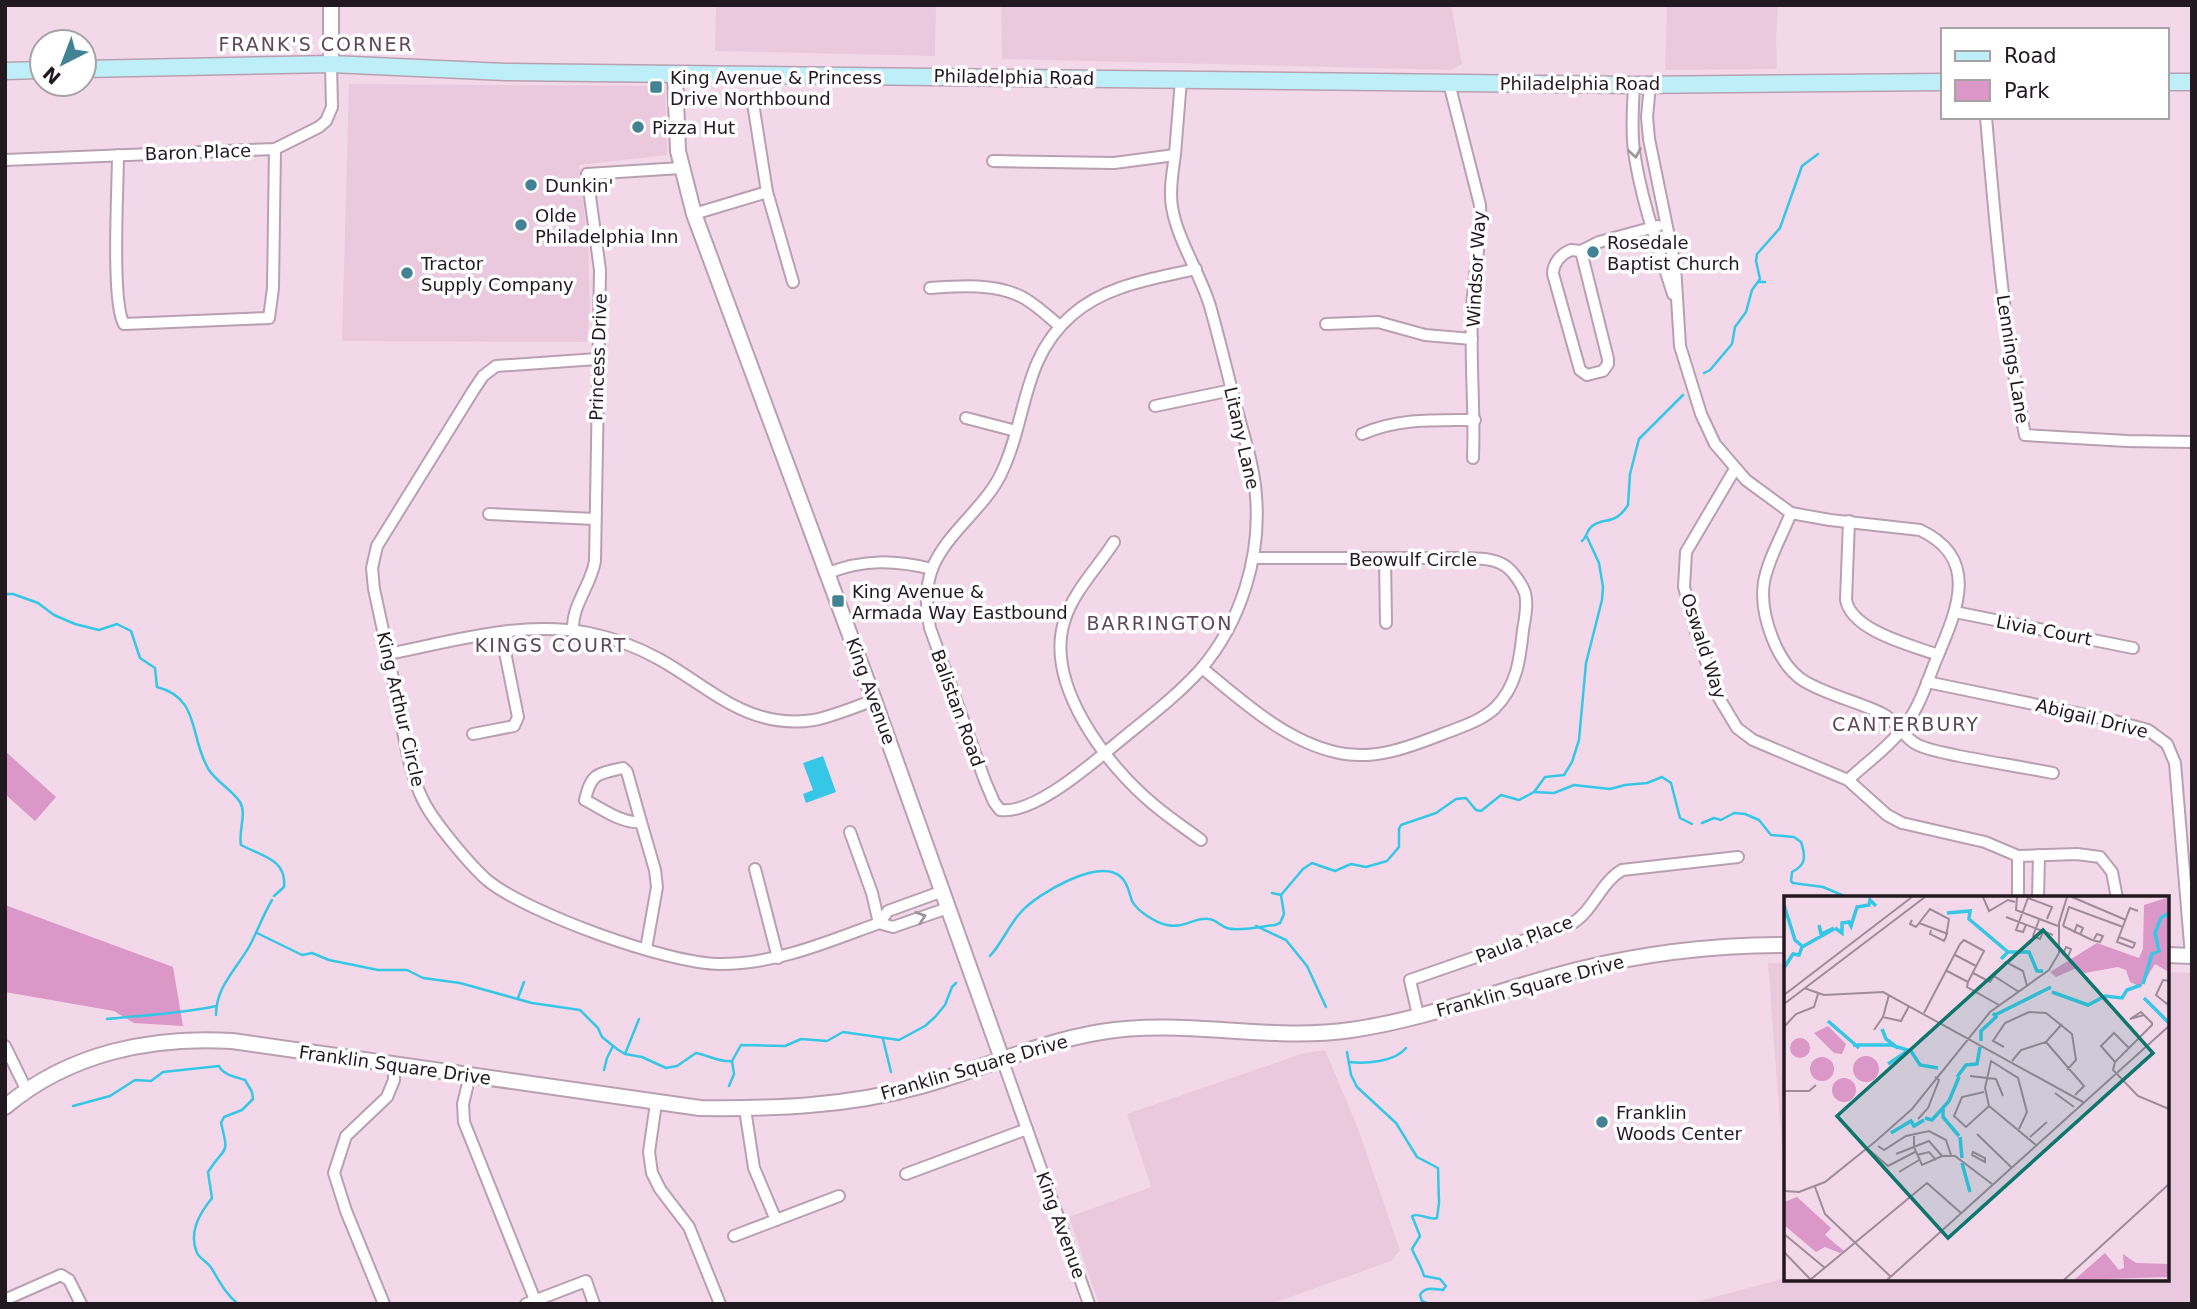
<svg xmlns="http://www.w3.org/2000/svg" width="2197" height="1309" viewBox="0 0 2197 1309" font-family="'DejaVu Sans',sans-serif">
<rect width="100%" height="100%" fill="#f3d8ea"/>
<g fill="#eac9df">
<path d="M716,5H936L935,56L715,51Z"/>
<path d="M1001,5H1451L1462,64L1451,70L1002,59Z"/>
<path d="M1667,5H1778L1776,40L1777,69L1665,70Z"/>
<path d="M349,84L665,86L667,155L579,165L588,245L590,310L587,342L342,341Z"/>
<path d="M1768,963H1786V1197L1780,1121Z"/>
<path d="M2167,972L2192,973V1304H1689L1786,1278L2167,1279Z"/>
<path d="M1325,1050L1357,1126L1400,1250L1391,1261L1271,1304H1099L1069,1217L1151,1187L1127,1114L1301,1054Z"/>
</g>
<g fill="#db97c7">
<path d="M6,752L56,797L35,821L5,794Z"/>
<path d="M5,905L173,967L183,1026L134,1023L114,1011L5,992Z"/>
</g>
<path fill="#36c7e6" d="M823,756L836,792L806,803L803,794L813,790L803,763Z"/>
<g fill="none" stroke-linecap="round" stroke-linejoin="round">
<g stroke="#36c7e6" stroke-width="2.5">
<path d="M1758,282H1765"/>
<path d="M1704,373L1710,370L1732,344L1735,327L1746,312L1752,290L1760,279L1756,261L1757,254L1780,228L1802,166L1818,154"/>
<path d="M1582,541C1587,537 1586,532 1591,527C1604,516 1614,527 1628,505L1630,474L1639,439L1683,395"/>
<path d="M5,594H13L38,603L54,615L75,624L99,630L117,624L131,631L140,658L155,668L157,687C201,698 189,738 209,770C217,782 232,790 240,802C247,814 238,832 241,845C261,856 287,859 284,887L274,896"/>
<path d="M1534,792L1554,793L1574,785L1610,789L1625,785L1647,783L1662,777L1671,783L1680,818L1692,824"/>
<path d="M1702,823L1714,818L1721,820L1734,813L1745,814L1759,820L1771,835L1794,837L1801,842C1806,857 1806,865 1792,872L1791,881L1793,883L1823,887L1849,898"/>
<path d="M1272,893L1281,895"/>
<path d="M1281,895L1303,869L1312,863L1335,871L1351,864L1366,867L1387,861L1399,847V829L1401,825L1436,813L1456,799L1466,798L1476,810L1481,811L1501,795L1519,800L1534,792L1545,777L1564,775L1572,762L1579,740L1586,663L1602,600L1603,587L1599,563L1587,537"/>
<path d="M1256,926L1286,940L1307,966L1326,1007"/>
<path d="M257,933L302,955L312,953L329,960L378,970H407L423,978L460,983L532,1003L580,1010L598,1028L602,1037L617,1049L625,1054L642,1057L666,1068L677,1066L696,1053C707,1055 722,1063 732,1061"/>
<path d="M990,956C1002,943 1009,925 1021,912C1037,894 1099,857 1121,877C1128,883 1129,893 1132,901C1137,911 1156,923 1167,925C1183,929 1195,917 1208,919C1216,919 1220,926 1227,928C1237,932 1263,926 1275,925L1280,923L1284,914L1281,895"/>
<path d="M518,998L524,982"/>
<path d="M216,1015C216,986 237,969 250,945C258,930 263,915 272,900"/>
<path d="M107,1019C144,1015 180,1014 216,1006"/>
<path d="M883,1039L891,1072"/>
<path d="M1347,1052L1351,1075L1357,1087L1396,1123L1417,1157L1438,1168L1439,1203L1437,1218C1429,1221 1420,1212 1412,1216L1420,1236L1412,1249C1416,1259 1421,1265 1424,1276L1440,1279L1446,1286L1443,1290C1434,1289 1425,1286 1420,1295L1422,1301L1429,1304"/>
<path d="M625,1054L639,1019"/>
<path d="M1349,1062C1365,1064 1395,1062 1406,1048"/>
<path d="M604,1070L607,1058L613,1046"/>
<path d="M729,1086L734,1074L732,1061L741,1045L785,1046L801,1039L827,1041L843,1032L899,1040L925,1026L935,1017L945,1005L952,987L956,983"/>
<path d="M73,1106L110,1096L135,1080L151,1081L163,1072L219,1066C223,1075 236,1077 245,1080L252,1092L253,1099L242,1110L224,1117L221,1123C230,1157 225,1145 208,1172L212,1198C200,1213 188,1232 197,1253C200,1259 208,1262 212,1269C220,1282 225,1293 238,1304"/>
</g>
<defs>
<g id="minor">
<path d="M1181,80C1179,104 1177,129 1175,154C1173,171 1169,189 1172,207C1177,239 1200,273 1210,306C1219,338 1227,371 1235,403C1243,434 1254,465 1256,496C1261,557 1241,622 1201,669C1176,697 1146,719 1117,743C1091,764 1034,815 1000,810L994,802L985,781L930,628C926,608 925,588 932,569C946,533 984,509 1001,474C1028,418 1021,359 1072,315C1106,285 1153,279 1196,269"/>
<path d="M1449,83L1480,205C1482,241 1473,276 1472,312C1470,361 1475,410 1473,458"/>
<path d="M1634,85C1633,107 1631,129 1634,151C1641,200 1658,247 1673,294"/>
<path d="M1650,85L1647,117L1649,139L1675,266L1680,346L1701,414L1715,444L1746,480L1791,513L1830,520L1920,530C1984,560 1954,616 1934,665C1925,688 1917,713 1900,732C1885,750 1865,764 1848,780"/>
<path d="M753,103L767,192L793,282"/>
<path d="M1986,117C1995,223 2004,330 2025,435L2127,441L2192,442"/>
<path d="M118,155C118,186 111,303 124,324L269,318L273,288L275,149"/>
<path d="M5,160L275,149L319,127L326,121L332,107L331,64"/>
<path d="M993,161L1114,163L1175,155"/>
<path d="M694,214L767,192"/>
<path d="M1571,250L1581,251L1608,359V364L1603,371L1587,375L1580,370L1553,274C1553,263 1561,254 1571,250Z"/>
<path d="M1581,251L1599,242L1658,226"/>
<path d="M930,288C959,286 993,283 1020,296C1035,303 1047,316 1060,326"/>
<path d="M1326,324L1378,322L1425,335L1472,339"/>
<path d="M597,359L496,366L483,376L473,391L377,546L372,568L374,589C383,629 391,669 399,709C405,740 409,773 424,802C434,822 470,865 487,880C527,913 668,964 720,964C777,964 827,942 879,923L872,893L850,832"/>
<path d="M1155,406L1232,390"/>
<path d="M966,418L1016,431"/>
<path d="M1362,434C1398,418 1436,420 1475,420"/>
<path d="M1735,469L1686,552L1684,587L1697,635L1719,698L1737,728L1753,740L1848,780L1887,815L1902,823L1985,842L2018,856L2077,854L2100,857L2112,872L2117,898"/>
<path d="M1791,513C1782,536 1768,559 1764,582C1759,614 1777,664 1804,681C1829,696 1857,701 1883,714C1897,721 1903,738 1918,745C1931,751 1946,753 1959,756C1990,762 2022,767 2053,773"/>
<path d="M489,514L595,519"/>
<path d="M1849,521L1846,600C1852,631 1911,645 1938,655"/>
<path d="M1114,542C1098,567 1074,591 1065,619C1043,683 1107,766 1153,804C1168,817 1185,828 1201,840"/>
<path d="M1385,559L1386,623"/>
<path d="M828,573C864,559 895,560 932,569"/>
<path d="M1955,612L2133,648"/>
<path d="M573,631C571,606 591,586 595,561L600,270L587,174L681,168"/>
<path d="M388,654C454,641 522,620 589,633C613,638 637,647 659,659C711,688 748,730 814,720C834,716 855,707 874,700"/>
<path d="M1202,668C1241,700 1284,740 1335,752C1374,762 1412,746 1448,732C1464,726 1482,720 1495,708C1517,686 1520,659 1523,630C1525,618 1528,605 1525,593C1522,584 1514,573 1507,567C1494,557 1476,559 1461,558H1254"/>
<path d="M1927,682L2115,721L2148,730L2167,744L2175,763L2191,956"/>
<path d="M473,734L514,726L518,717L501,632"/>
<path d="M623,768L627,772L641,822C622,824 601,808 585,800C591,773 597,774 623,768Z"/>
<path d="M641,822L655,870L657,887L646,949"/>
<path d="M755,869L778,958"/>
<path d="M943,891L888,911L879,923L893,927L948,908"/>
<path d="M2018,898V856"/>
<path d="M2038,898L2039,855"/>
<path d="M1418,1015L1410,980L1571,924C1593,912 1600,883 1622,870L1738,857"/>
<path d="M5,1046L27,1091"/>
<path d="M1002,1059L1089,1304"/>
<path d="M470,1075L463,1104L464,1122L535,1300"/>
<path d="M656,1103L649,1152L652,1173L660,1189L689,1227L720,1304"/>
<path d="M745,1109L754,1168L776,1220"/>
<path d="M906,1174L1027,1129"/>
<path d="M734,1236L839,1196"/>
<path d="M9,1298L61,1275L69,1280L81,1304"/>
<path d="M384,1304L346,1211L334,1173L346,1136L387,1097L394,1080V1064"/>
<path d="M526,1304L586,1281L594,1304"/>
</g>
<g id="tertiary">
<path d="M331,64V5"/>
<path d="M675,74L678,151L694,214L874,700L1002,1059"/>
<path d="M2167,955L2192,956"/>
<path d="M5,1107C69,1053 151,1036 232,1041L700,1108C775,1109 849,1106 921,1086C982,1069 1039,1042 1101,1032C1184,1018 1267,1042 1351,1030C1428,1019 1501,989 1577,970C1645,953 1715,945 1786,945"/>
</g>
<g id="secondary">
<path d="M84,69L331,64L505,72L1634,85L1943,82"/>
<path d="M5,71L42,70"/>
<path d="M2167,82H2192"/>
</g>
</defs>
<use href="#minor" stroke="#b9a0b1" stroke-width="14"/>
<use href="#tertiary" stroke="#b9a0b1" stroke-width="18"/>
<use href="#secondary" stroke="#b9a0b1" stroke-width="19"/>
<use href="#minor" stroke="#fff" stroke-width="10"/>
<use href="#tertiary" stroke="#fff" stroke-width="14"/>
<use href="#secondary" stroke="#beeef8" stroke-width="16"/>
</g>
<defs><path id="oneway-chevron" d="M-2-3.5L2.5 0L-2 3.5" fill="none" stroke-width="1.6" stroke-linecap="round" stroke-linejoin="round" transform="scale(1.75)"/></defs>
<g stroke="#9c979a">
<use href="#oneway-chevron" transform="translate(1635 153) rotate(81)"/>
<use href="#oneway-chevron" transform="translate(921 917) rotate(-19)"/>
</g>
<g fill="#418394" stroke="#fff" stroke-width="2.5">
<rect x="649" y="80" width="14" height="14" rx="3.5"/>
<circle cx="638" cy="127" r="7"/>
<circle cx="531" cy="185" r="7"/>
<circle cx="521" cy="225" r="7"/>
<circle cx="1593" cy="252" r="7"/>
<circle cx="407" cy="273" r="7"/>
<rect x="831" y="594" width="14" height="14" rx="3.5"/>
<circle cx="1602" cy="1122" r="7"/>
</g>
<g text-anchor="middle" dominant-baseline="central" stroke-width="7" stroke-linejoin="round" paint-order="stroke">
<g font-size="18" fill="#22181f" stroke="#fff" text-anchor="start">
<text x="670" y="77">King Avenue &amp; Princess<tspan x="670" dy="21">Drive Northbound</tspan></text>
<text x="652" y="127">Pizza Hut</text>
<text x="545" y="185">Dunkin'</text>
<text x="535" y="215">Olde<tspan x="535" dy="21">Philadelphia Inn</tspan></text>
<text x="1607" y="242">Rosedale<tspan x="1607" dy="21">Baptist Church</tspan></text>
<text x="421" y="263">Tractor<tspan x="421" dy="21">Supply Company</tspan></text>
<text x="852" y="591">King Avenue &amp;<tspan x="852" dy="21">Armada Way Eastbound</tspan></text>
<text x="1616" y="1112">Franklin<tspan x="1616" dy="21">Woods Center</tspan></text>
</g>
<g font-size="18" fill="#22181f" stroke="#fff">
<text transform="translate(1014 77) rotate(1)">Philadelphia Road</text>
<text x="1580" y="83">Philadelphia Road</text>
<text transform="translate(198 152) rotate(-2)">Baron Place</text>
<text transform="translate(1476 269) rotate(-87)">Windsor Way</text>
<text transform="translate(598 357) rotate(-88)">Princess Drive</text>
<text transform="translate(2013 359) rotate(81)">Lennings Lane</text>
<text transform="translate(1242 438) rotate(77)">Litany Lane</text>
<text x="1413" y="559">Beowulf Circle</text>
<text transform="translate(2044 630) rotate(11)">Livia Court</text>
<text transform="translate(1704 646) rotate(72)">Oswald Way</text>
<text transform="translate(871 691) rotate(70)">King Avenue</text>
<text transform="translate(958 708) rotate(70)">Balistan Road</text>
<text transform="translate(401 709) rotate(77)">King Arthur Circle</text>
<text transform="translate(2092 718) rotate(14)">Abigail Drive</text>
<text transform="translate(1524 939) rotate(-21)">Paula Place</text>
<text transform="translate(1530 986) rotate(-15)">Franklin Square Drive</text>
<text transform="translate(395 1065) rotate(8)">Franklin Square Drive</text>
<text transform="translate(974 1067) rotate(-16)">Franklin Square Drive</text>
<text transform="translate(1061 1225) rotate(70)">King Avenue</text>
</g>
<g font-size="19" letter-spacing="2" fill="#5e4857" stroke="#fff">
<text x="316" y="44">FRANK'S CORNER</text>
<text x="1160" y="623">BARRINGTON</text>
<text x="551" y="645">KINGS COURT</text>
<text x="1906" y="724">CANTERBURY</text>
</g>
</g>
<g transform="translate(1784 896)">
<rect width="385" height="385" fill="#f3d8ea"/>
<path d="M385,1V76L371,68L357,91L346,86L342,74L334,71L301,77L293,72L272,81L266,76L313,47L355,62L359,53L360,9ZM44,130L62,148L58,158L50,157L30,137ZM6 152a10 10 0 1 1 20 0a10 10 0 1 1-20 0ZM69 173a13 13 0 1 1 26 0a13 13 0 1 1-26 0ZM26 173a12 12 0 1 1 24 0a12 12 0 1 1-24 0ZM48 194a12 12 0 1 1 24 0a12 12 0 1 1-24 0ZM13,301L47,332L41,339L60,355L56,357L41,351L32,356L0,329V306ZM321,357L335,374L340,372L339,358L352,367L385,368V381L290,384Z" fill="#db97c7"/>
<path fill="none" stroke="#36c7e6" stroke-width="3.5" d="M0,9L11,44L18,50M163,17L186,15L185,23L224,56M35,29L37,38L50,32M51,32L58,37V27L65,26L67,30L73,11L85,9L86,4L92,10M217,63L224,56H245L253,75H259M0,72L9,58L15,59L18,51L50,33M359,88L368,58L375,55L371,37L377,22L385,17M268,96L304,109L321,100L338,102L343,94L357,89M360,102L385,127M211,119L267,91M44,125L75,152M98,133L102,143L114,152M197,145V135L212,121L209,117M69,149H107L127,155L136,169L154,172M104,168L122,156M173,181L182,169L193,168L196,151M159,213V221L175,240M141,222L148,224L165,205L175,181M107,237L127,225L130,230L140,224M176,241L178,262M178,267L186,296"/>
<path fill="none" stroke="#9f8b99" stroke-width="2" d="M199,1L205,15L224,4L231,6M233,1L232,14L274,30M288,1L342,24M222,21L269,39M128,24L126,28L132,31L146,13L165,23L162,41M255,24L249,40L256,43L259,36M135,27L164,38M242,29L239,36L232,34L244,2L268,11L263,23M279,30L285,11L339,31M279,30L308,44L316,46L319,40L313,38L310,43M147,34L146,38L160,45L162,41M290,37L293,29L299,32L296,39M335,41L351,47L349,52M176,48L180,44L200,55L184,86M349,52L333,46L346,12L354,15M171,59L192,70M279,59L282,51L287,53L284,61M163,75L184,86M189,77L206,86L210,80M210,80L222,66L239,75L243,90M210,80L235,96M385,85L379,84L372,99L383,108L385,105M184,86L183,91L215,109M20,92L40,99L99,96L299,206M0,99L128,1M0,108L141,1M140,117L176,48M360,119L346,123L357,116L368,127V129L331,166L329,174L354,200L385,213M99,121L105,99M0,131L12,118L30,111L34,98M90,134L99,121L117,125L125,110M262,146L300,190L291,199M220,151L209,145L221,127L245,116L262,117L288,138L292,164L283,174M228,165L237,154L262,146L278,128M331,166L317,150L330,137L345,152M186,180L212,183L219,200M0,195H25L32,189M200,196L178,201L170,220L182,231L205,210M271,197L290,211M134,223L144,212L155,184L151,181M235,233L243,216L234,182L207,165L201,192L205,210L252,249M193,238L227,271M130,240V251L138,269L158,260H171L208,288M246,241L263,226M94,250L100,254L122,240L145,235L162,244L167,259M83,252L104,270L131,256M189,256L201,262V266L188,259ZM112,258L145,245L158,260M133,259L145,256L152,264M115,276L135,264M31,291L41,318L107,381M0,295L15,296L41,286L92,245L128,213L206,116L265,74L275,57V27L283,1M0,338L41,372M0,356L27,384M26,384L143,287L177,317M103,384L385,130M280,384L385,288"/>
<path fill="#0f766e" fill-opacity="0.15" stroke="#0f766e" stroke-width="3.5" d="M259,34L369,157L164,342L53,220Z"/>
<rect width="385" height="385" fill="none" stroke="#22181f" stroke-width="3.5"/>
</g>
<rect width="2197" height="1309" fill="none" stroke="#22181f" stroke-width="14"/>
<rect x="1941" y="28" width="228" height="91" fill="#ffffff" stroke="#a7a3a5" stroke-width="2"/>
<rect x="1955" y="51" width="35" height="10" fill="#beeef8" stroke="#a7a3a5" stroke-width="2"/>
<text x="2004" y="63" font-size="21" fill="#22181f">Road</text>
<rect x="1955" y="80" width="35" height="21" fill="#db97c7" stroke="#a7a3a5" stroke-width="2"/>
<text x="2004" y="98" font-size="21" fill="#22181f">Park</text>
<g transform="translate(63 63) rotate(222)"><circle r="33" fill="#ffffff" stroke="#a7a3a5" stroke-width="2"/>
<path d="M0-5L12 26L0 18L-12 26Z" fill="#418394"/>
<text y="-10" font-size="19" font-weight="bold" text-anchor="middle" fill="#22181f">N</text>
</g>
</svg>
